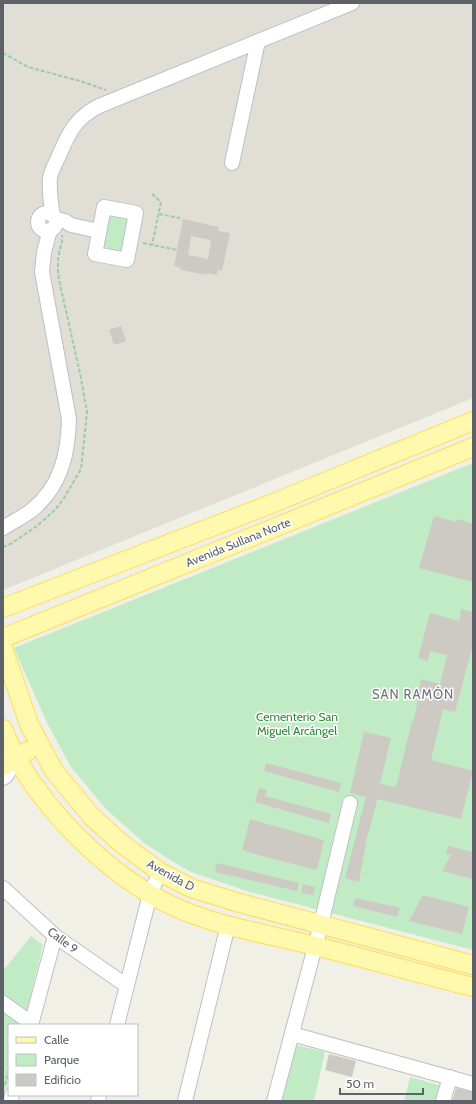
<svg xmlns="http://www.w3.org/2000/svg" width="476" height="1104" viewBox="0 0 476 1104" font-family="Cabin,sans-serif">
<rect width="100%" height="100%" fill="#f1f0e6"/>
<path fill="#e1dfd5" d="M3,3H473V398L3,590Z"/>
<g fill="#c1ebc4">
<path d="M109,213L127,217C129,227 126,248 119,254L102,249Z"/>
<path d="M473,463V950L250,892L191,872L167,858L143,842L105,808L71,767L47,723L14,648Z"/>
<path d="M31,936L43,945L26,1014L3,997V971Z"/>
<path d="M3,1009L22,1025H9V1075L3,1097Z"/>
<path d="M295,1045L325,1052L314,1101H282Z"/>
<path d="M410,1077L442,1086L438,1101H404Z"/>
</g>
<g fill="#cccac3" fill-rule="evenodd">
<path d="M183,219L219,227L218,231L230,233L222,271L218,270L217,275L208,273L207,275L181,270V268L174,266ZM191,236L211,240L208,259L188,255Z"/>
<path d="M121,326L126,341L114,345L109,330Z"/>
<path d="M434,516L456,522L457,519L473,524V582L419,568Z"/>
<path d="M461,609L473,612V644L455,712L443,709L431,760L473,771L461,819L378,799V801L377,800L369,832H368L359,882L345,878L366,797L350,793L364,732L391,738L380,784L396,787L412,721H413L416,710L421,679L440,684L447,655L430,651L428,661L418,658L430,613L459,621Z"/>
<path d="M266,763L341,783L339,792L264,771Z"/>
<path d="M259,788L267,790L265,796L331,814L329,823L255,802Z"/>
<path d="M250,819L324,840L317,870L258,855L242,850Z"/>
<path d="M448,846L473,852V879L442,871L451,855L446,854Z"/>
<path d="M217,863L299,883L297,891L215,872Z"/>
<path d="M303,884L315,887L313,895L301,893Z"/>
<path d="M423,895L469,907L462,934L409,921Z"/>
<path d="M355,898L400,908L397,917L353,906Z"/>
<path d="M329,1054L356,1061L352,1077L325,1070Z"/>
<path d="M456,1088L473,1092L472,1101H452Z"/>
</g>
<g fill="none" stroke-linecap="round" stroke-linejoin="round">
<defs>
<g id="minor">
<path d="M232,163L258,41"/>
<path d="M104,207L136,213L127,260L95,254Z"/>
<circle cx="47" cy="222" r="9"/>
<path d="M53,215C51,207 49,186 50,178C51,171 55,164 58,158C68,134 75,118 99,106L352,3"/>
<path d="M56,219L65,221L71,225L99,231"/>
<path d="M3,528C12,522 23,517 32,510C61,486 68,455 69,419L42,272L44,252L50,230"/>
<path d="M3,778L6,776L17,758"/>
<path d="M3,888L55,936L127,986"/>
<path d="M3,1003L31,1023"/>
<path d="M31,1025L55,936"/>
<path d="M117,1025L150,894L160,872"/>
<path d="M292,1034L473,1084"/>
<path d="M11,1101L12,1095"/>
<path d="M98,1101L99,1095"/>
<path d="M185,1101L228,925"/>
<path d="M274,1101L321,924L350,803"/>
<path d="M443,1101L450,1077"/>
</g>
<g id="major">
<path d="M3,608L271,504L473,421"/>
<path d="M3,638L473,447"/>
<path d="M3,648L29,724L54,771L92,817L122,844L160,872L191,888L236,902L473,965"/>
<path d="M3,729C32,802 111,881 184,911C226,928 272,935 315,946C368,959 420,974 473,987"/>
<path d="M3,766L28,751"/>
</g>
</defs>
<use href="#minor" stroke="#bebfc6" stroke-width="16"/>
<use href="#major" stroke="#ffdd52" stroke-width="20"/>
<g stroke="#98ccac" stroke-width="2" stroke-dasharray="4 2" stroke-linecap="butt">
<path d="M3,53L28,67L80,81L106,90"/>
<path d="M152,194L161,202L152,245"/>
<path d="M159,214L180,218"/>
<path d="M143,243L177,250"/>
<path d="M3,547L12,543L37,526L55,510L64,498L81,469L87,412L80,373L59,280C58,271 57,263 59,254C60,247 63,242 62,235"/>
<path d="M5,1085L9,1069"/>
</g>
<use href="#minor" stroke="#fff" stroke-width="14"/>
<use href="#major" stroke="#fff9ad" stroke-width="18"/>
</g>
<g text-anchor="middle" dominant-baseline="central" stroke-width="3" stroke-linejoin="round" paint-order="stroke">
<g font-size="12" fill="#5d6168" stroke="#fff">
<text transform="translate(238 542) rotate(-22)">Avenida Sullana Norte</text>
<text transform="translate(171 875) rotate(29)">Avenida D</text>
<text transform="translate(63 940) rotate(37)">Calle 9</text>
</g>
<g font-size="12" fill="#2d8739" stroke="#fff">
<text x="297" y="716">Cementerio San<tspan x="297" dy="14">Miguel Arcángel</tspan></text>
</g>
<g font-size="13" letter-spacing="1" fill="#6e737a" stroke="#fff">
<text x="413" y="694">SAN RAMÓN</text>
</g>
</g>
<rect width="476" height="1104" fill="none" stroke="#5d6168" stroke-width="8"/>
<rect x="8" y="1024" width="130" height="72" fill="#ffffff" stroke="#bec0c3"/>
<rect x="16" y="1037" width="20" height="6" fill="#fff9ad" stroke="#bec0c3"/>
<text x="44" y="1044" font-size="12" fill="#5d6168">Calle</text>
<rect x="16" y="1054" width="20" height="12" fill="#c1ebc4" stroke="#bec0c3"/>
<text x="44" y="1064" font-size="12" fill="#5d6168">Parque</text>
<rect x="16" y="1074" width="20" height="12" fill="#cccac3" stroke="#bec0c3"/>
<text x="44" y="1084" font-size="12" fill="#5d6168">Edificio</text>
<path d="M340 1088v6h83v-6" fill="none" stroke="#5d6168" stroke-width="2"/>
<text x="346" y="1088" font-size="12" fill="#5d6168" stroke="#ffffff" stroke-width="3" paint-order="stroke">50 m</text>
</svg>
